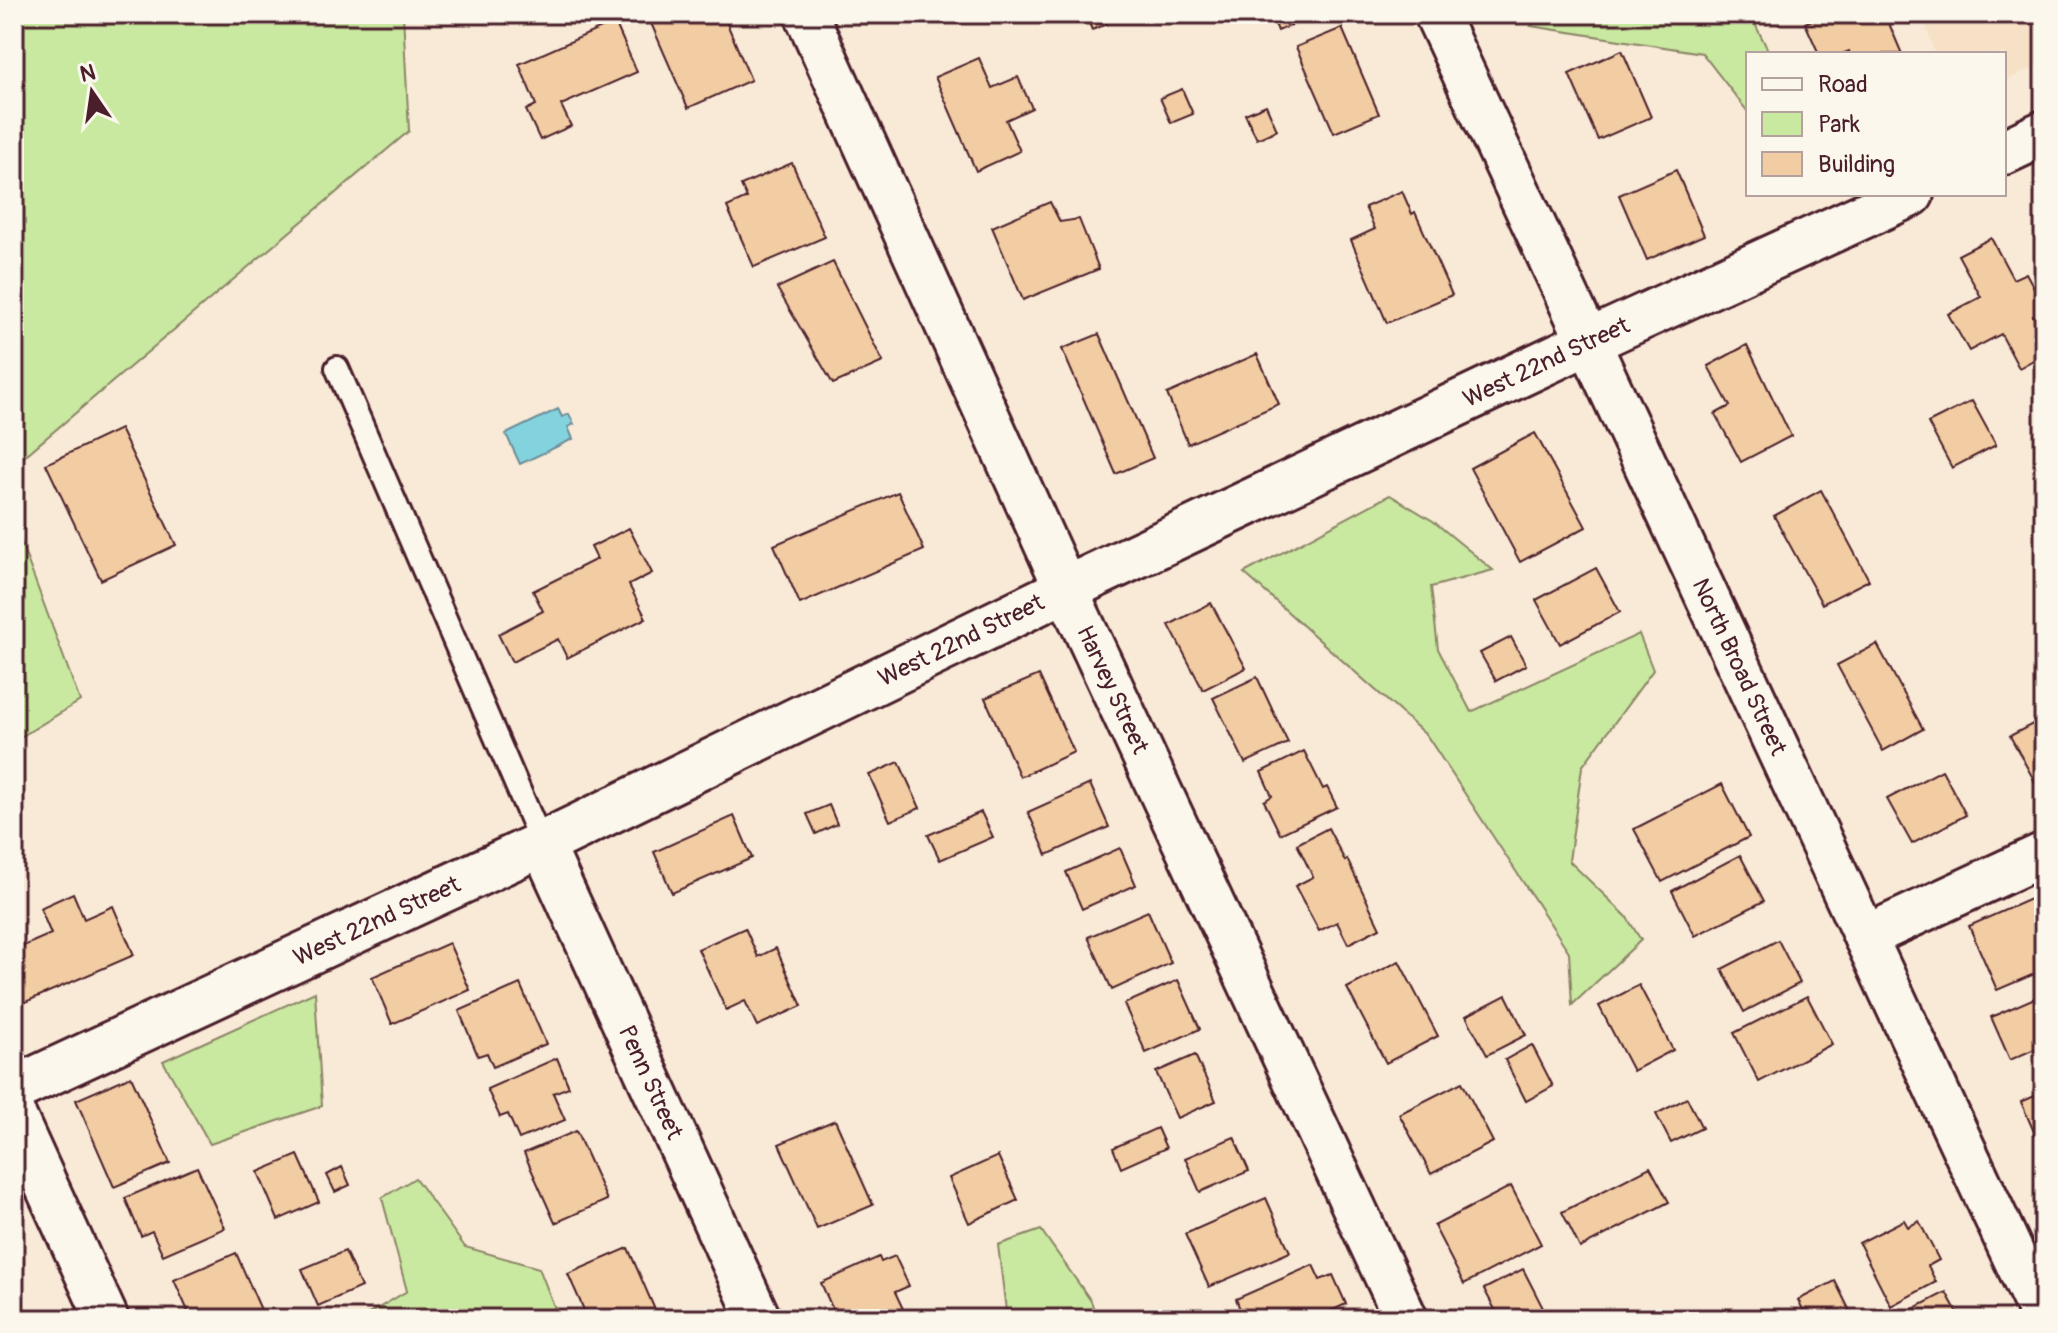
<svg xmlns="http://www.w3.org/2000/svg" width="2058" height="1333" viewBox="0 0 2058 1333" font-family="Pangolin,sans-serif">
<rect width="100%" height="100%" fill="#f8ead6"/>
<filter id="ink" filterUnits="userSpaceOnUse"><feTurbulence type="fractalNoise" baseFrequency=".0125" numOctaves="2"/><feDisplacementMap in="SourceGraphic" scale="16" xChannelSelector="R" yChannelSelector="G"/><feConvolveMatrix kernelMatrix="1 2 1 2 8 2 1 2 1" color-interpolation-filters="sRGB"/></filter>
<g filter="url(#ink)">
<path fill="#f6e1c6" d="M1922,14H2044V63L2004,81V54H1935Z"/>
<g fill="#c9e8a0" stroke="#8a8466" stroke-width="2">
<path d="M14,14H403L409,131L14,465Z"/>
<path d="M1542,14H1750L1770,54H1748V112L1702,53L1531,26Z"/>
<path d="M1390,495L1433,521L1493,570L1431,587L1438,649L1471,712L1639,634L1653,670L1582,767L1569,861L1626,916L1641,940L1572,1005L1569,952L1427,736L1244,573Z"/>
<path d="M14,524L80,701L14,741Z"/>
<path d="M315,992L322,1106L210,1144L163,1061Z"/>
<path d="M415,1178L465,1247L539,1268L559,1319H360L407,1291L382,1198Z"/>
<path d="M1041,1230L1091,1301L1097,1319H1007L998,1245Z"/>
</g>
<path fill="#83d3de" stroke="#6c8b96" stroke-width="2" d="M558,409L562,417L569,414L574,424L568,427L573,439L520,464L506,434Z"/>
<g fill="#f2cca2" stroke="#4a1f2b" stroke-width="2">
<path d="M647,14H723L751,80L688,108Z"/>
<path d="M1085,14H1103L1107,24L1092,30Z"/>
<path d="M1271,14H1317L1278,31Z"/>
<path d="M1825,14H1885L1902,54H1850L1849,51L1842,54H1819L1805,23Z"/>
<path d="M615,22L637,72L561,105L571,126L540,140L526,110L536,105L519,64Z"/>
<path d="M1342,28L1379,114L1334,133L1296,47Z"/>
<path d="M1622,50L1651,117L1598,140L1569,74Z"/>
<path d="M979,58L992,88L1018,77L1032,108L1006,120L1020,151L976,171L935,77Z"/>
<path d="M1182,89L1193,114L1171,123L1160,98Z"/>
<path d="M1266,105L1277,130L1257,139L1245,114Z"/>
<path d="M792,163L825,237L754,267L727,207L747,198L741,185Z"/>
<path d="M1676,170L1704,235L1647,260L1619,195Z"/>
<path d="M1402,191L1412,214L1415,212L1452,295L1387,323L1351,240L1375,229L1365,207Z"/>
<path d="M1050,202L1060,222L1079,219L1099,269L1023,300L992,227Z"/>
<path d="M1991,238L2013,279L2026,273L2044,306V311L2033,316L2044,336V354L2019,368L2001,334L1969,351L1948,314L1981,297L1958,255Z"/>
<path d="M833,262L883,362L833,384L777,288Z"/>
<path d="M1099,334L1153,458L1116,474L1062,349Z"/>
<path d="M1747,345L1791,436L1741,462L1715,414L1730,406L1708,366Z"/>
<path d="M1257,354L1279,404L1188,444L1167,394Z"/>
<path d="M1972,401L1996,445L1952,468L1928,423Z"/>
<path d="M120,429L176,545L101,580L46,464Z"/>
<path d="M1535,433L1586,527L1520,562L1470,468Z"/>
<path d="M1821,490L1869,580L1822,604L1774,516Z"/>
<path d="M898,492L924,550L800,604L774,545Z"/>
<path d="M629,528L652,573L629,585L646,618L567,658L558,639L512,662L498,634L543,611L533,591L597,559L591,547Z"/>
<path d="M1596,568L1620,612L1560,644L1536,600Z"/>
<path d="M1211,603L1246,668L1203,690L1169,625Z"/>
<path d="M1511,637L1526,665L1496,681L1480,653Z"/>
<path d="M1877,644L1923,729L1883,751L1837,665Z"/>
<path d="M1039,675L1074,752L1020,777L985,698Z"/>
<path d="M1257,677L1288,743L1245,763L1213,698Z"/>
<path d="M2044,718V788L2040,791L2010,736Z"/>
<path d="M1304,751L1323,789L1327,787L1337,807L1280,834L1264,801L1272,796L1261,772Z"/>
<path d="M899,762L920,808L890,821L869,775Z"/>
<path d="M1942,770L1966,815L1912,844L1887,799Z"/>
<path d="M1090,784L1109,827L1047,855L1028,812Z"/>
<path d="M1722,784L1749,837L1662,882L1634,829Z"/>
<path d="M829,805L837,824L816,834L807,814Z"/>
<path d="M981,812L993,837L940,860L928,835Z"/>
<path d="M734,816L752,858L672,893L654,852Z"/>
<path d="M1328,828L1345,861L1347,859L1380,928L1348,944L1337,922L1319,931L1295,886L1313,877L1297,844Z"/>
<path d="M1120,848L1136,885L1082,909L1066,872Z"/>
<path d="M1740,855L1764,901L1695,936L1672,891Z"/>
<path d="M73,893L84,919L113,906L134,955L14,1007V950L51,934L40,908Z"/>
<path d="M2044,893V970L1997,990L1969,926Z"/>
<path d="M1148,911L1171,963L1112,990L1088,937Z"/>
<path d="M745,928L758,957L776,948L802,1006L757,1026L745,1001L726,1010L698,949Z"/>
<path d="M1778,940L1800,983L1744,1012L1722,969Z"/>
<path d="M449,943L470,990L392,1024L372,977Z"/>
<path d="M1399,961L1438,1036L1386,1063L1347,988Z"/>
<path d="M1178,980L1200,1029L1146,1053L1124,1004Z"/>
<path d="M520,984L546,1044L493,1067L487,1053L478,1056L459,1011Z"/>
<path d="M1639,985L1673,1050L1633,1071L1599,1006Z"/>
<path d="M2044,994V1045L2010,1060L1991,1017Z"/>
<path d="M1506,995L1526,1035L1487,1055L1466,1016Z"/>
<path d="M1807,996L1832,1044L1759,1082L1734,1033Z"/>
<path d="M1532,1045L1553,1086L1526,1101L1505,1060Z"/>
<path d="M1195,1055L1216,1101L1177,1118L1156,1072Z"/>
<path d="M557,1058L569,1087L553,1093L565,1120L519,1139L508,1114L500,1117L487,1089Z"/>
<path d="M131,1076L170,1163L114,1187L76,1100Z"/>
<path d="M1462,1082L1493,1142L1431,1174L1399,1114Z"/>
<path d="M2044,1092V1138L2038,1141L2021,1102Z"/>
<path d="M1687,1098L1702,1128L1671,1143L1656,1114Z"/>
<path d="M835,1120L873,1205L817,1229L779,1144Z"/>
<path d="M1157,1128L1166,1148L1121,1168L1113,1148Z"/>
<path d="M576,1131L607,1200L555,1223L524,1153Z"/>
<path d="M1234,1137L1249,1171L1200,1192L1185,1158Z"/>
<path d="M298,1155L319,1202L278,1220L258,1172Z"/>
<path d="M998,1156L1018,1200L969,1223L949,1178Z"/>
<path d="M197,1167L225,1228L163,1255L152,1231L141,1236L125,1198Z"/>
<path d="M342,1167L350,1185L335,1192L327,1175Z"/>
<path d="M1650,1167L1669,1202L1580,1248L1562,1212Z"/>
<path d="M1511,1186L1541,1244L1464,1284L1434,1226Z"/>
<path d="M1266,1198L1290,1252L1209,1287L1185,1234Z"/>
<path d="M1904,1220L1908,1227L1919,1221L1939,1260L1928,1266L1936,1282L1891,1306L1859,1243Z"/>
<path d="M628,1248L659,1319H588L568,1274Z"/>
<path d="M345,1251L361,1287L318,1306L302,1269Z"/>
<path d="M236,1253L265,1319H182L180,1315L188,1311L174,1280Z"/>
<path d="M895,1256L909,1286L895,1292L904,1311L886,1319H837L821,1283L879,1257L881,1262Z"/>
<path d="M1313,1265L1320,1280L1333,1275L1346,1304L1314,1319H1244L1236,1299Z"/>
<path d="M1523,1269L1543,1308L1523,1319H1500L1484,1289Z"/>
<path d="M1835,1281L1854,1319H1808L1798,1300Z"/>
<path d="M1946,1292L1961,1319H1894Z"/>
</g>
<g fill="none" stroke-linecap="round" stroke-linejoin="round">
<defs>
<path id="service" d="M337,368L542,844"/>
<g id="minor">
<path id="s1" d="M806,14L1066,589L1406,1319"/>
<path id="s2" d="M1436,14L2043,1319"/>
<path id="s3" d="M542,844L759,1319"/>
<path d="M1865,937L2044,854"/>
<path d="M14,1115L107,1319"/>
</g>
<g id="tertiary">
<path d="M2004,152L2044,133"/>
<path id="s4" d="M14,1089L542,844L1066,589L1590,341L1911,194"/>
</g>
</defs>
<use href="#service" stroke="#4a1f2b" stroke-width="28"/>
<use href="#minor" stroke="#4a1f2b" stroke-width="48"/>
<use href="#tertiary" stroke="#4a1f2b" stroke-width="50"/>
<use href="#service" stroke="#fbf7ec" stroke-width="22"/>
<use href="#minor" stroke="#fbf7ec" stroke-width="42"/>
<use href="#tertiary" stroke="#fbf7ec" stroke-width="44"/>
</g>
</g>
<g text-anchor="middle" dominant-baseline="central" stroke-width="7" stroke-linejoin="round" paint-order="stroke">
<g font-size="24" fill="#4a1f2b" stroke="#fbf7ec">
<text stroke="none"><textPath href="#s4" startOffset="1696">West 22nd Street</textPath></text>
<text stroke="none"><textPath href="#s4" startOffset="1048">West 22nd Street</textPath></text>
<text stroke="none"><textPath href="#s2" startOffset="720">North Broad Street</textPath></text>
<text stroke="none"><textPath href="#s1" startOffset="742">Harvey Street</textPath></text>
<text stroke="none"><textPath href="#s4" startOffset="400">West 22nd Street</textPath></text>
<text stroke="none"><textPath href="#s3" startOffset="262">Penn Street</textPath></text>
</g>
</g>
<rect width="2058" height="1333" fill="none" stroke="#fbf7ec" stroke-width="48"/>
<rect x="24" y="24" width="2010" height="1285" fill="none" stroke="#4a1f2b" stroke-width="3" filter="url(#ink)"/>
<rect x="1746" y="52" width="260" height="144" fill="#fbf7ec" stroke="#b4a19f" stroke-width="2"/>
<rect x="1762" y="78" width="40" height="12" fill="#fbf7ec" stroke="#b4a19f" stroke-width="2"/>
<text x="1818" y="92" font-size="24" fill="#4a1f2b">Road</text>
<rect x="1762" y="112" width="40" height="24" fill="#c9e8a0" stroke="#b4a19f" stroke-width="2"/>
<text x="1818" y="132" font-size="24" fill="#4a1f2b">Park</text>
<rect x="1762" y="152" width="40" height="24" fill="#f2cca2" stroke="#b4a19f" stroke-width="2"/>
<text x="1818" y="172" font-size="24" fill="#4a1f2b">Building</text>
<g transform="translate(92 92) rotate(347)" stroke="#fbf7ec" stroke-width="6" paint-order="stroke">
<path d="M0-6L14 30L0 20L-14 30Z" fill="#4a1f2b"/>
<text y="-12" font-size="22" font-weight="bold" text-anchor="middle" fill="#4a1f2b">N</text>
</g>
</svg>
